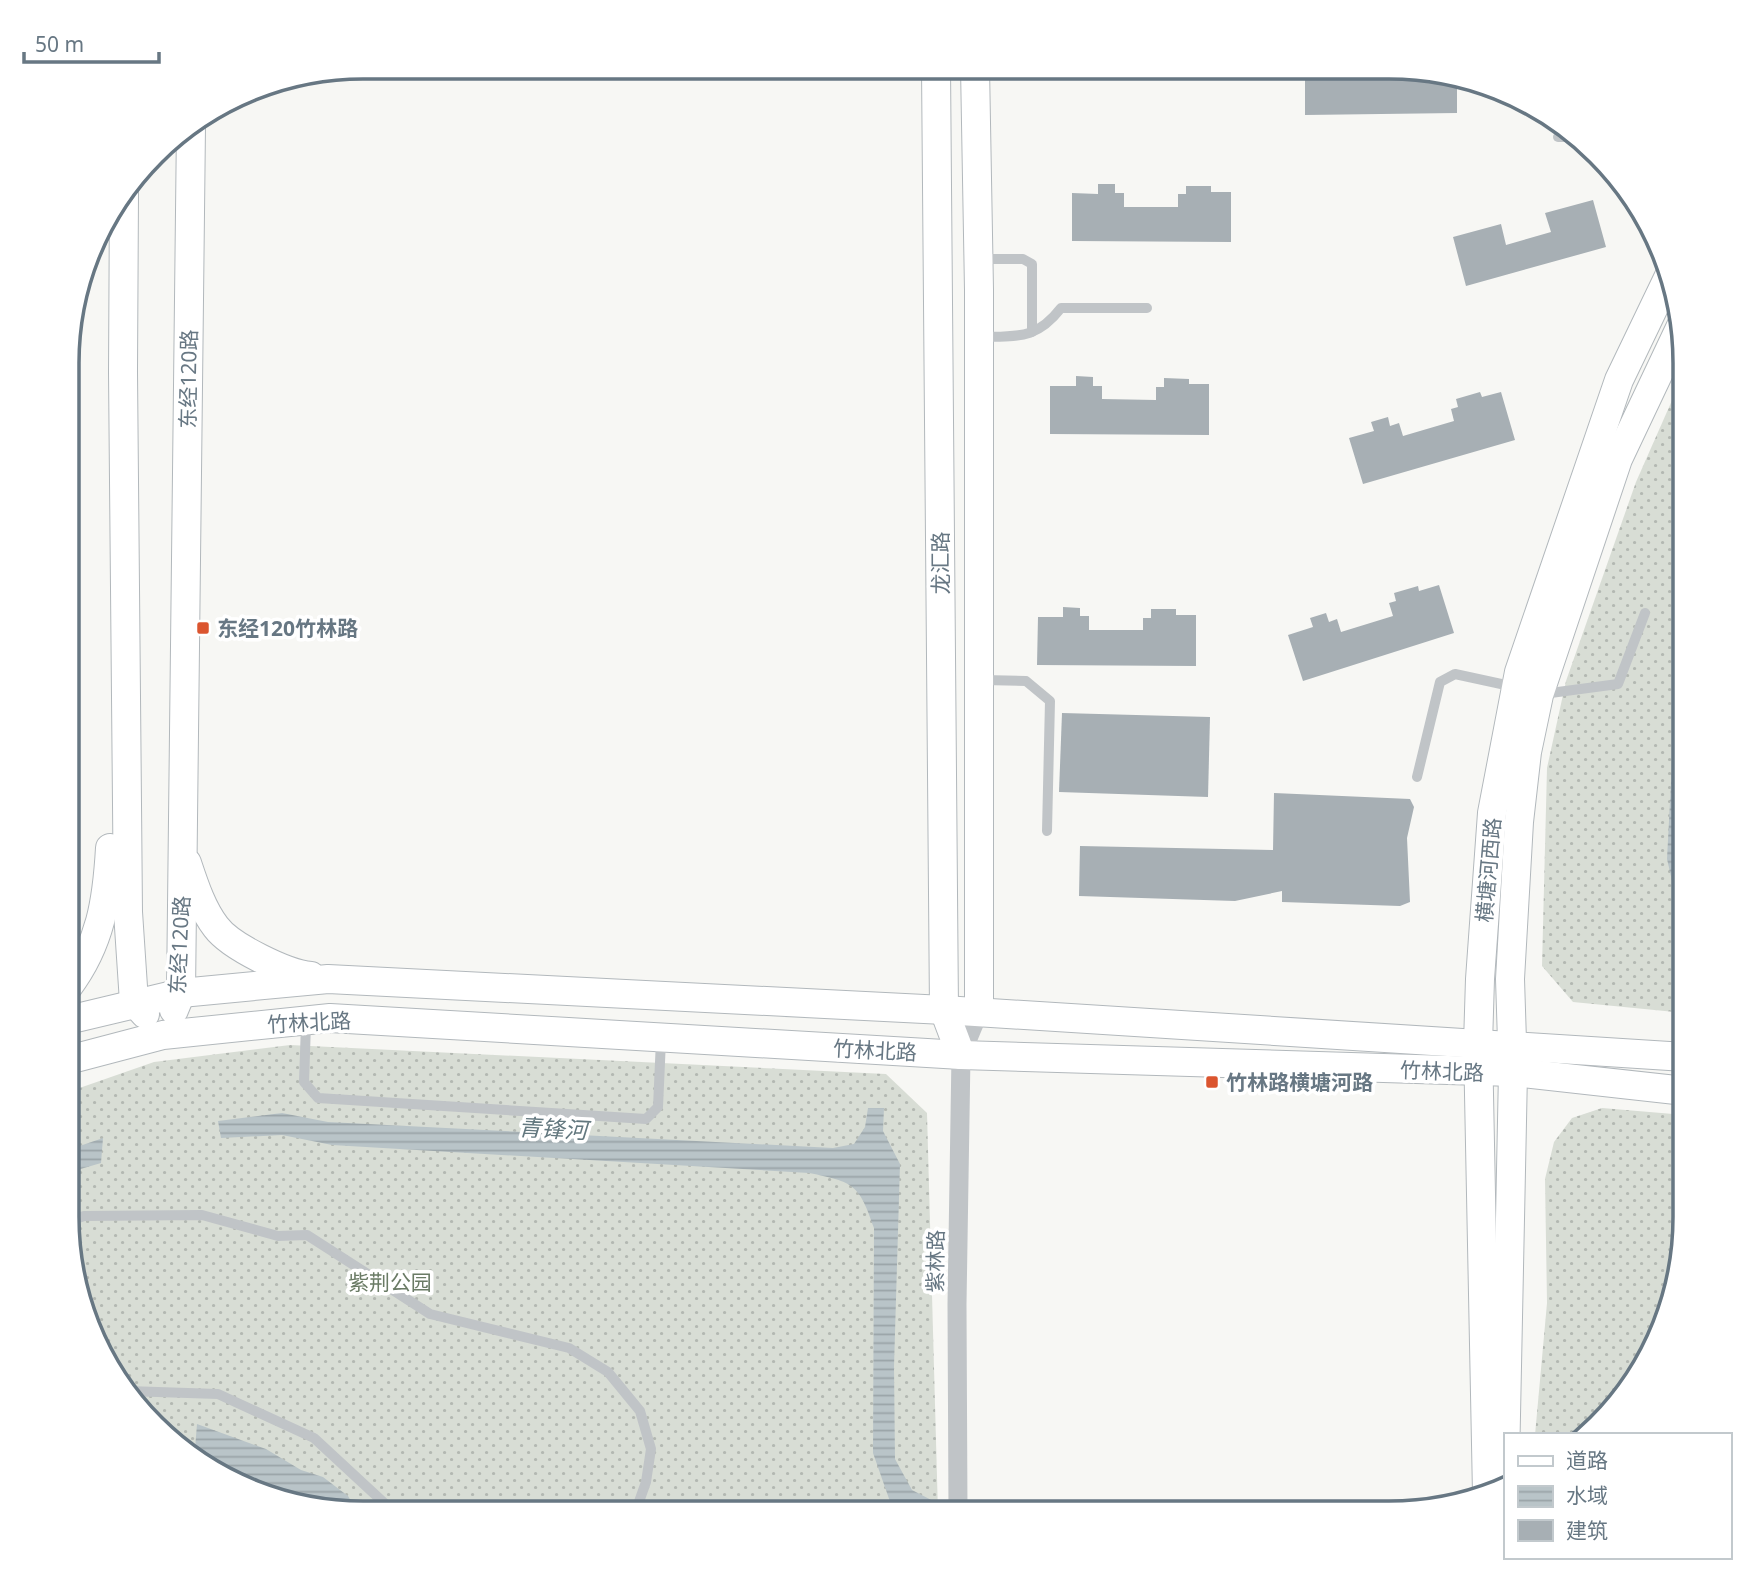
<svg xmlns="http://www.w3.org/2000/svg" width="1752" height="1580" viewBox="0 0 1752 1580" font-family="'Noto Sans','Noto Sans SC',sans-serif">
<defs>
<pattern id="grass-dots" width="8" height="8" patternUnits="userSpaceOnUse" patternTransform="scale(1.75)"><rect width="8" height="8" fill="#d8ddd5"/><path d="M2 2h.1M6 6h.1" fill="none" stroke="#b3b8b2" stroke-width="1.8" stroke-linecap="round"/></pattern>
<pattern id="water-rules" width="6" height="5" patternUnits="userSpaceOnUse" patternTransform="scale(1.75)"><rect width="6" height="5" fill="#b9c4c8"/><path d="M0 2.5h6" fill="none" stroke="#9aa4a8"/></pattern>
</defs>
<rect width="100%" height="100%" fill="#f7f7f4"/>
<g fill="url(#grass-dots)">
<path d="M1685,371V1013L1573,1002L1542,966L1547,768L1566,681L1636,482Z"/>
<path d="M290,1045L886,1074L927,1113L938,1513H363L232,1483L140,1413L89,1330L67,1236L68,1092L154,1062Z"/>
<path d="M1602,1108L1685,1115V1217L1663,1331L1588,1435H1535L1547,1303L1545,1179L1554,1142L1572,1118Z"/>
</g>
<g fill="url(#water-rules)">
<path d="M1685,667V900L1676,898L1667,859L1672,763Z"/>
<path d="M868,1108H884L883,1131L900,1164L894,1367L895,1459L912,1490L939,1504L938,1513H894L873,1453L874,1228C859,1184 854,1182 809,1173L332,1145L282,1135L221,1138L218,1121L282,1113L328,1122L833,1148L854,1144L865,1127Z"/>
<path d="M103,1138L101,1163L67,1173L68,1150Z"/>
<path d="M197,1424L266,1449L301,1470L323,1477L348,1496L359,1513L232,1483L188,1449H195Z"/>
</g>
<g fill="#a7afb4">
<path d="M1333,67H1357V70L1409,67L1423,71V76L1457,80V113L1305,115V75L1333,74Z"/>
<path d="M1098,184H1115V193H1124V207H1178V194H1186V186H1211V192H1231V242L1072,241V193L1098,194Z"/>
<path d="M1593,200L1606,247L1466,286L1453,237L1501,224L1506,245L1551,232L1545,213Z"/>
<path d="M1076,376L1093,377V386H1102V399L1156,400V387H1164V378L1189,379V384H1209V435L1050,434V386H1076Z"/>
<path d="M1480,392L1482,397L1501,392L1515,440L1363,484L1349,438L1374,431L1371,422L1388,417L1390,426L1399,423L1403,436L1454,421L1451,409L1458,407L1456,399Z"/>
<path d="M1439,585L1454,633L1303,681L1288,635L1313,627L1310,618L1326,613L1329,622L1337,619L1341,632L1393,616L1389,603L1396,601L1394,593L1418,586L1419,591Z"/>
<path d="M1063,607L1080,608V616H1089V630H1143V618H1151V609H1176V615H1196V666L1037,665L1038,617H1063Z"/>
<path d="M1062,713L1210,717L1208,797L1059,792Z"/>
<path d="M1274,793L1410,799L1414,807L1407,838L1410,902L1400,906L1282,902V891L1235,901L1079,896L1080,846L1273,850Z"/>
</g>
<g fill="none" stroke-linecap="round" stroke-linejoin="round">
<defs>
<g id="secondary">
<path d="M936,67L944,1010L961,1055"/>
<path d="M975,67L979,290V1012"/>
<path d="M124,193L123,372L128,912L134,1002L145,1014"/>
<path d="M187,863C194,884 202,909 216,927C231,947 287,974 311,976"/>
<path d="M68,987C101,943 107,900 110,848"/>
<path d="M174,1010L181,993L191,126"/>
<path d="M68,1020L181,993L328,979L944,1010L1685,1057"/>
<path d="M68,1060L163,1035L330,1018L961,1055L1513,1072L1685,1091"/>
<path d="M1505,1464L1513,1072L1510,979L1519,822L1527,752L1539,695L1618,459L1681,326"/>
<path d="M1487,1494L1478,1044L1480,979L1492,813L1519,672L1619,380L1669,276"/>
</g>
</defs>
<use href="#secondary" stroke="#b2b8bc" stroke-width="30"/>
<g stroke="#c0c4c7" stroke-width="10">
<path d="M1558,137H1572"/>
<path d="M979,259H1023L1032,264V332"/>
<path d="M983,337C1019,336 1037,339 1061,308H1147"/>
<path d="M983,680L1026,681L1050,701L1047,831"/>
<path d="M1543,694L1618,684L1645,613"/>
<path d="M1417,777L1440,682L1455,674L1515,687"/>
<path d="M306,1024L304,1082L318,1098L646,1119L658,1107L661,1040"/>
<path d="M67,1222L84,1216L202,1215L278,1236L307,1235L430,1314L569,1348L608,1372L640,1411L651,1449L646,1482L635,1513"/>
<path d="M127,1391L218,1394L314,1438L395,1513"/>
<path d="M1578,1434V1435"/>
<path d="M423,1513L459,1505L511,1513"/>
</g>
<path stroke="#c0c4c7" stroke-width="19" d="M958,1513L957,1304L961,1055L979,1012"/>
<use href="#secondary" stroke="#fff" stroke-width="28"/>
</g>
<g fill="#db552f" stroke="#fff" stroke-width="2.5">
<rect x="196" y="621" width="14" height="14" rx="3.5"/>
<rect x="1205" y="1075" width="14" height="14" rx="3.5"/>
</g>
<g text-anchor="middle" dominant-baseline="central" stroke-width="7" stroke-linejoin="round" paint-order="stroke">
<g font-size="21" fill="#677783" stroke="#fff">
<text transform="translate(188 379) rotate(-89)">东经120路</text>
<text transform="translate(940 563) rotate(-90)">龙汇路</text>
<text transform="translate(1488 870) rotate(-85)">横塘河西路</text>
<text transform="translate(179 945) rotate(-87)">东经120路</text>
<text transform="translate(309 1022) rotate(-3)">竹林北路</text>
<text transform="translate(875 1050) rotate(3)">竹林北路</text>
<text transform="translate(1442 1071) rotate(2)">竹林北路</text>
<text transform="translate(935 1261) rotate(-89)">紫林路</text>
</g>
<g font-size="21" font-weight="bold" fill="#677783" stroke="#fff" text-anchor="start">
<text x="217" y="628">东经120竹林路</text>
<text x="1226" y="1082">竹林路横塘河路</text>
</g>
<g font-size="21" fill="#6a7b65" stroke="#fff">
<text x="390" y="1282">紫荆公园</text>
</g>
<g font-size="23" font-style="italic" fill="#63787f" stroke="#fff">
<text transform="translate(553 1128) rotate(3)">青锋河</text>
</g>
</g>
<path d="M0 0H1752V1580H0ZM363 79H1389A284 284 0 0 1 1673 363V1217A284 284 0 0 1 1389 1501H363A284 284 0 0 1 79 1217V363A284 284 0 0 1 363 79Z" fill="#fff" fill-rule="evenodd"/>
<path fill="none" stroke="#677783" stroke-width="3.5" d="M363 79H1389A284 284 0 0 1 1673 363V1217A284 284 0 0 1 1389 1501H363A284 284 0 0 1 79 1217V363A284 284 0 0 1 363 79Z"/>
<rect x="1504" y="1433" width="228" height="126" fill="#ffffff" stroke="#c2c9cd" stroke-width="2"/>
<rect x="1518" y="1456" width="35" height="10" fill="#ffffff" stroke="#c2c9cd" stroke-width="2"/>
<text x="1566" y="1468" font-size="21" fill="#677783">道路</text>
<rect x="1518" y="1486" width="35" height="21" fill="url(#water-rules)" stroke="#c2c9cd" stroke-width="2"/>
<text x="1566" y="1503" font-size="21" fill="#677783">水域</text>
<rect x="1518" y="1520" width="35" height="21" fill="#a7afb4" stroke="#c2c9cd" stroke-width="2"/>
<text x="1566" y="1538" font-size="21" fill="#677783">建筑</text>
<path d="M24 52v10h135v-10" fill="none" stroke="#677783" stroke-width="3.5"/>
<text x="35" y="52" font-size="21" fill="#677783" stroke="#ffffff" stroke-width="5" paint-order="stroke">50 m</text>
</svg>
